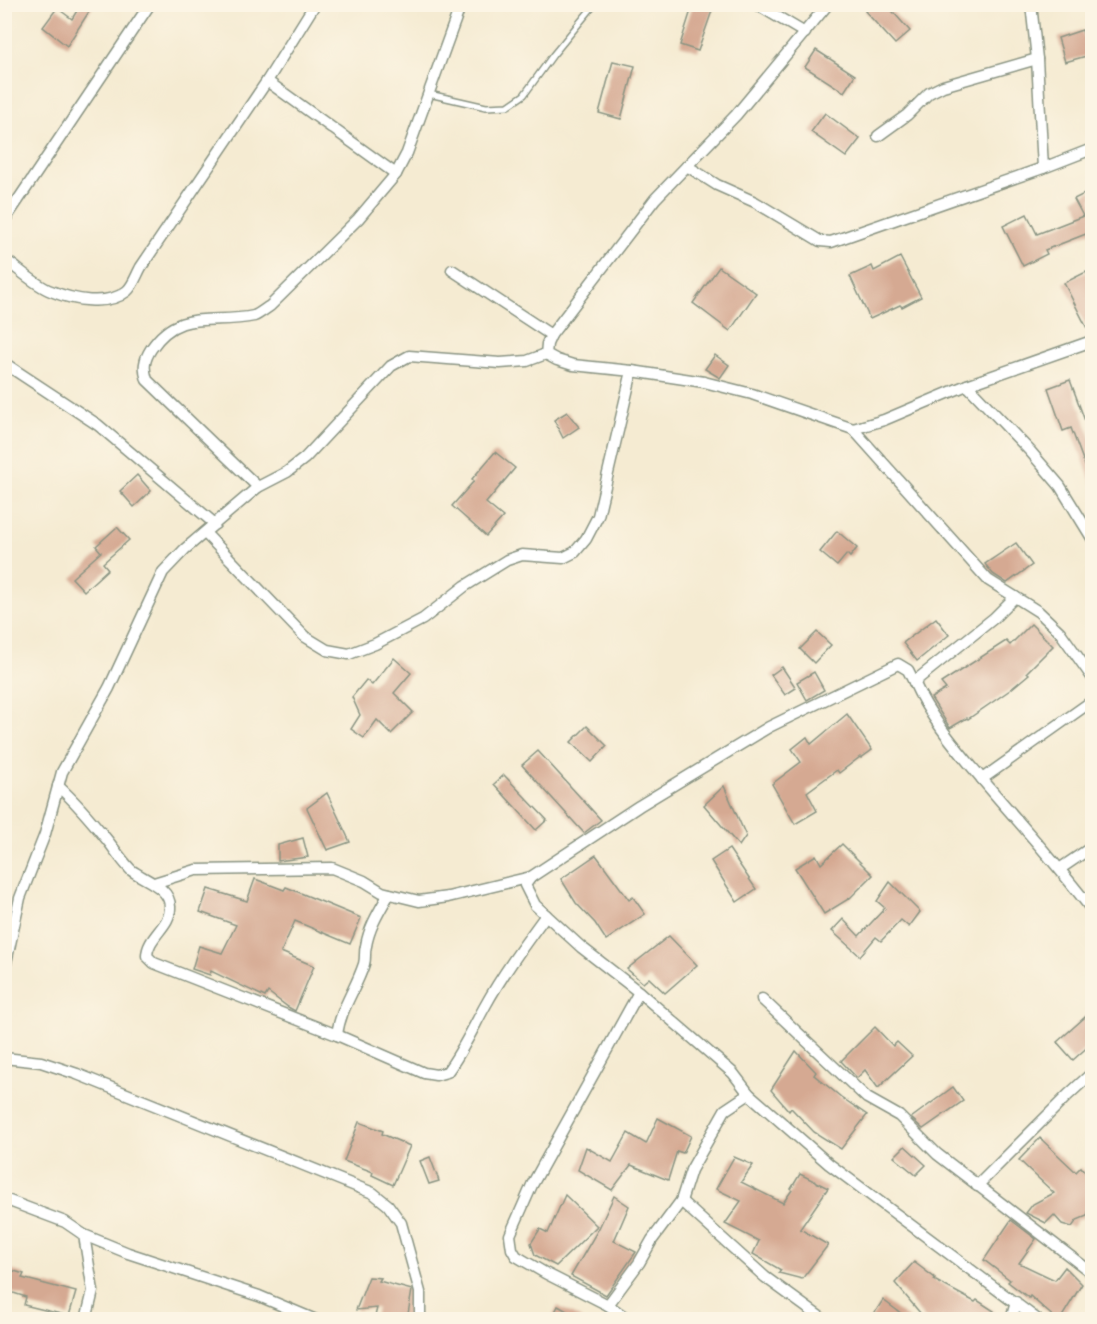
<svg xmlns="http://www.w3.org/2000/svg" width="1097" height="1324" viewBox="0 0 1097 1324" font-family="'Balsamiq Sans',sans-serif">
<rect width="100%" height="100%" fill="#fcf5e5"/>
<filter id="ink" filterUnits="userSpaceOnUse"><feTurbulence type="fractalNoise" baseFrequency=".0167" numOctaves="2"/><feDisplacementMap in="SourceGraphic" scale="12" xChannelSelector="R" yChannelSelector="G"/><feConvolveMatrix kernelMatrix="1 2 1 2 8 2 1 2 1" color-interpolation-filters="sRGB"/></filter>
<filter id="wash" filterUnits="userSpaceOnUse"><feTurbulence type="fractalNoise" baseFrequency=".008" numOctaves="4" result="noise"/><feDisplacementMap in="SourceGraphic" scale="24" xChannelSelector="R" yChannelSelector="G"/><feGaussianBlur stdDeviation="1.35" result="paint"/><feColorMatrix in="noise" values="0 0 0 0 0 0 0 0 0 0 0 0 0 0 0 0 0 1.4 0 .05"/><feComposite in="paint" operator="in"/></filter>
<g filter="url(#wash)">
<rect width="100%" height="100%" fill="#f5ebd2"/>
<g id="blocks">
<g fill="#d5a992">
<path d="M81,4H94L67,46L43,27L57,8L72,19Z"/>
<path d="M693,4H703L713,8L698,51L680,45Z"/>
<path d="M873,4H886L910,31L895,44L865,11Z"/>
<path d="M1082,30L1090,55L1065,62L1058,38Z"/>
<path d="M816,50L855,75L844,92L805,67Z"/>
<path d="M613,61L635,66L621,119L599,113Z"/>
<path d="M825,113L860,139L846,157L811,132Z"/>
<path d="M1092,190V236L1091,232L1045,250L1047,254L1023,266L1003,226L1027,214L1037,234L1083,216L1074,199Z"/>
<path d="M900,257L921,297L902,307L900,305L870,319L850,276L872,266L874,271Z"/>
<path d="M719,267L756,293L730,331L693,303Z"/>
<path d="M1086,272L1092,284V334H1090L1064,283Z"/>
<path d="M715,355L729,365L720,378L705,369Z"/>
<path d="M1070,380L1092,440V484L1071,428L1063,431L1048,388Z"/>
<path d="M567,412L579,427L563,438L554,420Z"/>
<path d="M495,452L515,468L486,503L503,517L486,536L452,506L474,481L472,479Z"/>
<path d="M137,475L151,491L134,507L120,491Z"/>
<path d="M117,527L129,540L103,563L108,569L84,591L72,578L101,552L96,546Z"/>
<path d="M837,531L857,548L850,557L847,554L837,566L820,552Z"/>
<path d="M1016,543L1032,565L1007,583L993,574L985,564Z"/>
<path d="M936,618L949,635L917,661L903,643Z"/>
<path d="M1031,624L1053,646L1027,672L1029,674L1010,690L968,719L967,718L950,728L931,698L946,689L941,683L1006,641L1010,645Z"/>
<path d="M817,632L831,645L814,663L800,649Z"/>
<path d="M394,658L411,673L394,693L413,712L391,734L377,720L364,738L351,729L360,715L352,697L366,680L372,685Z"/>
<path d="M782,667L796,688L785,695L771,675Z"/>
<path d="M814,672L824,690L807,700L797,682Z"/>
<path d="M847,714L872,750L861,758L860,757L839,773L837,770L807,792L817,811L795,824L772,784L801,762L792,749L807,737L811,744Z"/>
<path d="M587,726L607,746L592,762L571,742Z"/>
<path d="M538,751L601,820L584,833L522,765Z"/>
<path d="M504,775L547,820L536,830L494,784Z"/>
<path d="M724,786L746,836L739,846L704,805Z"/>
<path d="M327,793L350,842L327,850L307,808Z"/>
<path d="M303,838L308,857L278,861V845Z"/>
<path d="M842,844L873,875L850,898L824,914L795,868L816,855L821,864Z"/>
<path d="M729,849L756,889L737,902L711,861Z"/>
<path d="M596,855L629,900L633,897L645,914L606,940L595,923L576,903L561,879Z"/>
<path d="M255,879L284,890L286,887L361,918L350,944L295,921L281,952L314,966L295,1011L288,1007L268,992L265,997L211,971L210,975L192,969L199,946L222,953L236,925L200,912L208,889L247,901Z"/>
<path d="M890,882L920,912L909,927L901,920L881,941L876,937L860,956L832,931L843,919L859,936L885,908L877,901Z"/>
<path d="M669,936L697,965L665,993L649,978L643,983L627,969Z"/>
<path d="M1092,1011V1043L1073,1060L1057,1042Z"/>
<path d="M875,1027L893,1046L897,1042L912,1056L878,1088L865,1070L857,1078L841,1061Z"/>
<path d="M796,1051L816,1072L814,1075L841,1097L867,1115L841,1149L814,1132L791,1108L789,1111L771,1090Z"/>
<path d="M953,1087L963,1101L923,1129L911,1118Z"/>
<path d="M658,1118L691,1136L683,1153L677,1151L668,1180L631,1165L612,1190L578,1170L586,1147L612,1162L628,1133L646,1144Z"/>
<path d="M359,1122L383,1131L382,1134L410,1146L393,1185L372,1175L373,1172L344,1161Z"/>
<path d="M1040,1138L1076,1172L1081,1167L1092,1181V1201L1087,1216L1077,1220L1072,1227L1062,1224L1054,1215L1046,1223L1026,1213L1033,1204L1054,1193L1019,1160Z"/>
<path d="M905,1146L926,1165L916,1175L894,1157Z"/>
<path d="M430,1157L439,1181L429,1184L420,1161Z"/>
<path d="M734,1157L753,1165L741,1182L783,1203L792,1190L791,1189L800,1174L828,1188L800,1229L828,1245L802,1279L779,1273L781,1270L753,1254L759,1241L725,1224L741,1201L716,1189Z"/>
<path d="M565,1195L597,1226L556,1266L535,1255L531,1243L540,1229L548,1233Z"/>
<path d="M614,1196L629,1206L614,1241L636,1252L606,1295L571,1276L599,1228Z"/>
<path d="M1011,1220L1036,1239L1019,1263L1055,1280L1065,1267L1082,1284L1060,1320H1057L1030,1296L1029,1298L1008,1282L1010,1280L984,1260Z"/>
<path d="M914,1262L935,1278L934,1280L975,1302L977,1300L994,1311L989,1320H926L895,1283Z"/>
<path d="M4,1268L24,1274L22,1278L76,1292L69,1316L24,1305L26,1297L4,1290Z"/>
<path d="M369,1277L381,1278L379,1281L412,1290L407,1320L375,1316L377,1308L356,1310Z"/>
<path d="M883,1300L910,1320H870Z"/>
<path d="M558,1306L583,1320H551Z"/>
</g>
</g>
</g>
<g filter="url(#ink)">
<use href="#blocks" fill-opacity="0" stroke="#8a9483" stroke-width="1.5"/>
<g fill="none" stroke-linecap="round" stroke-linejoin="round">
<defs>
<path id="lane" d="M429,94L486,107L508,106L524,95L553,55L595,4"/>
<g id="street">
<path d="M756,4L805,33"/>
<path d="M828,4L736,115L655,199L551,335L547,344L546,354L557,360L573,365L632,371L704,382L752,394L853,429L884,420L967,385L1092,341"/>
<path d="M1031,4L1037,59L1043,168"/>
<path d="M267,81L396,174"/>
<path d="M878,136L907,115L929,93L943,86L1037,59"/>
<path d="M687,166L717,185L755,202L820,241L831,242L1043,168L1092,149"/>
<path d="M4,221L150,4"/>
<path d="M4,259C19,269 35,285 51,291C73,300 107,307 127,291C133,286 137,274 141,267L267,81L315,4"/>
<path d="M452,270L551,335"/>
<path d="M4,363L98,425L215,524"/>
<path d="M967,385L1030,451L1060,486L1092,538"/>
<path d="M853,429L988,580L1039,612L1060,632L1092,677"/>
<path d="M258,487L147,380C143,368 144,360 151,349C179,307 213,325 254,316C259,314 265,309 270,306L358,219L396,174L407,153L461,4"/>
<path d="M205,533L304,636L327,650L349,654L375,644L423,619L465,586L507,560L522,555L563,558L575,552L586,539L598,516L632,371"/>
<path d="M1015,597L994,618L914,682L908,670L898,664L769,727L639,806L531,877L525,885L535,905L581,947L639,992L733,1073L749,1094L829,1164L1038,1320"/>
<path d="M914,682C930,718 957,749 982,779C1019,823 1058,865 1092,910"/>
<path d="M982,779L1092,701"/>
<path d="M58,786C77,803 92,821 108,841C115,850 123,862 131,870C144,880 170,887 170,907C171,926 147,937 147,956L154,963L337,1035L424,1073L436,1075L447,1072C462,1052 472,1030 484,1008C502,975 524,945 546,915"/>
<path d="M1061,868L1092,847"/>
<path d="M154,883L196,870L332,868L364,881L382,892L419,901L448,897L531,877"/>
<path d="M4,972L20,898L45,834L62,772L109,688L163,572L185,549L258,487L287,472L305,458L391,366L409,356L500,363L527,361L546,354"/>
<path d="M762,999L867,1098L899,1116L937,1154L1092,1273"/>
<path d="M337,1035C340,1009 356,989 364,964C366,958 364,952 366,946C369,927 380,910 389,894"/>
<path d="M4,1058L41,1062L77,1074L373,1193L388,1205L401,1223L420,1292V1320"/>
<path d="M977,1186L1068,1095L1092,1073"/>
<path d="M4,1199L65,1222L84,1235L128,1253L259,1296L316,1320"/>
<path d="M681,1201L765,1277L824,1320"/>
<path d="M84,1235L93,1291L86,1320"/>
<path d="M608,1305L639,1263L652,1240L681,1201L691,1170L725,1110L749,1094"/>
<path d="M629,1320L608,1305L545,1273L516,1256L512,1249L510,1235L532,1185L639,992"/>
<path d="M1011,1320L1016,1302"/>
</g>
</defs>
<use href="#lane" stroke="#8a9483" stroke-width="8"/>
<use href="#street" stroke="#8a9483" stroke-width="13"/>
<use href="#lane" stroke="#fff" stroke-width="5"/>
<use href="#street" stroke="#fff" stroke-width="10"/>
</g>
</g>
<rect width="1097" height="1324" fill="none" stroke="#fcf5e5" stroke-width="24"/>
</svg>
